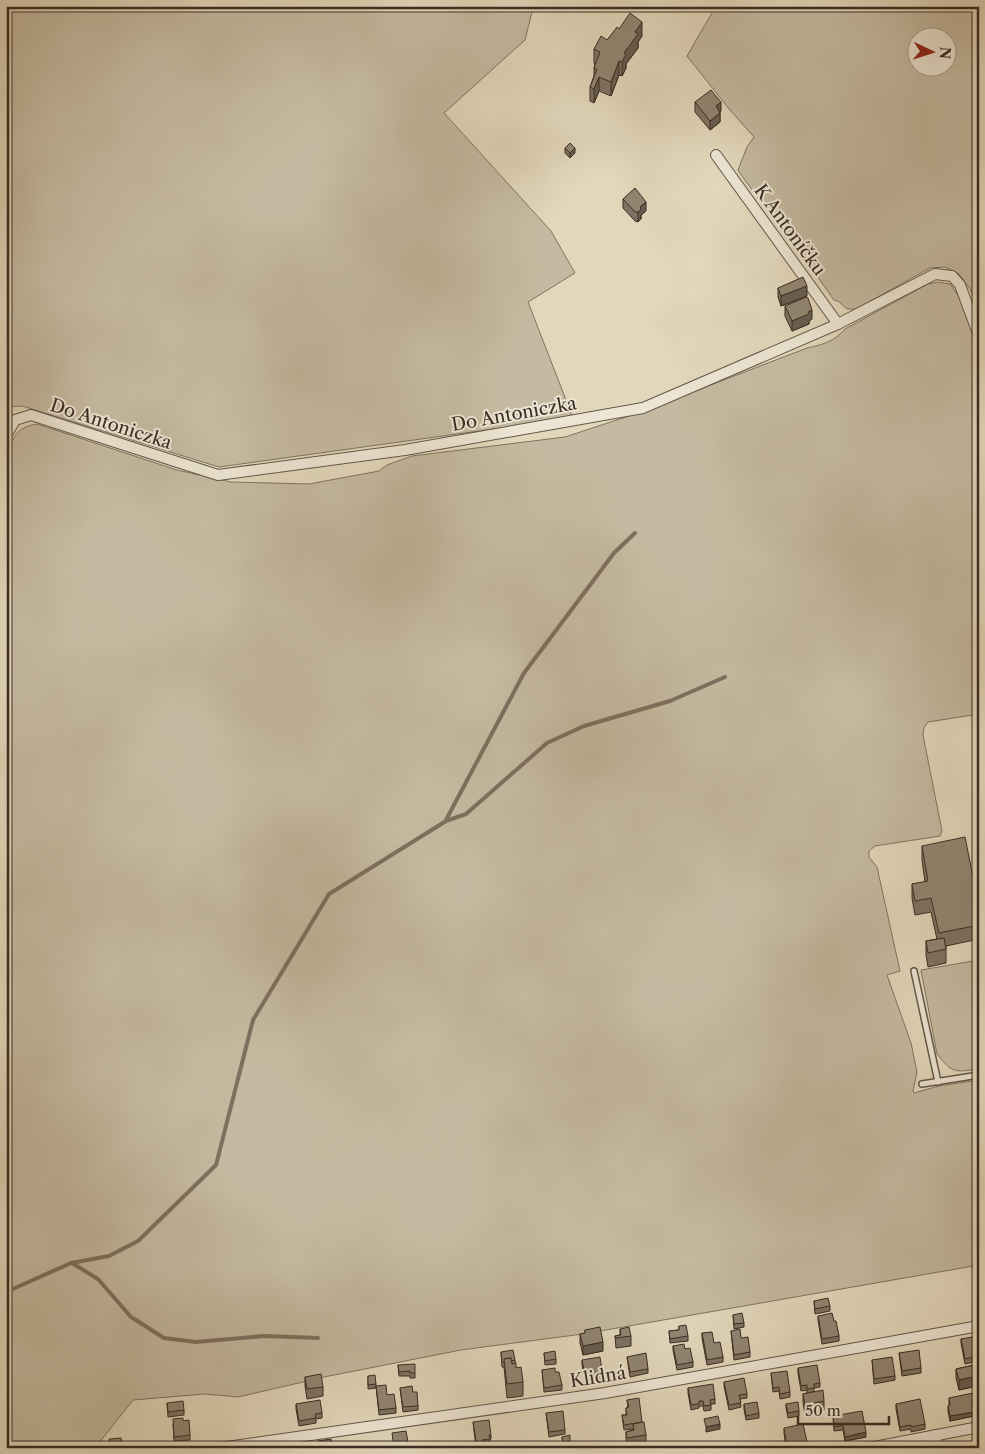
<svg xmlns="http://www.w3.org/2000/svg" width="985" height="1454" viewBox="0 0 985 1454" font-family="'Libre Caslon Text',serif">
<rect width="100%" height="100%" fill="#e2d7bb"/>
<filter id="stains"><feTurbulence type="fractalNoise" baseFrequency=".004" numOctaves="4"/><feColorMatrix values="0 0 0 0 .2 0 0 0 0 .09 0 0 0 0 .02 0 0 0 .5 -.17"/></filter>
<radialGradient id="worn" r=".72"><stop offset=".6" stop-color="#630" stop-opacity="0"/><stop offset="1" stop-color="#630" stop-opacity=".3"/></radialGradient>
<g fill="#c5baa1" stroke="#807362" fill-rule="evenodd">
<path d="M6,6H561L532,12L525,40L444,113L551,231L575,273L528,302L573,418L219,467L22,406L6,407Z"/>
<path d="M712,6H979V309L970,289L959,274L945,267L930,268L856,309H847L838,301L834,300L805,259L801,256L739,172L738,170L747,147L754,137L730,110L687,56L712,13ZM918,38H948V68H918Z"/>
<path d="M938,282L950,284L960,298L979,347V714L928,722L924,728L923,735L942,831L940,836L875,846L869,851V857L877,867L900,971L887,975L911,1043L917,1072L913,1091L914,1093L939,1086L979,1080V1265L583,1334L461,1350L329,1376L238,1397L205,1394L133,1400L95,1448H6V467C11,444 11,428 37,424L177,470L231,482L309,484L379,471L387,465L412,456L565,437L638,413L807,348C822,345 835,341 845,329L928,284Z"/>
<path d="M979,960V1069C954,1072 953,1074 937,1054L921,970Z"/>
</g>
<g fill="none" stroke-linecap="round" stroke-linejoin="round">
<g stroke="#7d705f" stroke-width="4">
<path d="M446,820L524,673L614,553L635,533"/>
<path d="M72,1263L98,1279L131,1317L164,1338L196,1342L264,1336L318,1338"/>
<path d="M6,1292L71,1263L109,1256L138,1241L216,1165L253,1020L329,894L446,821L466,814L547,743L584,726L670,701L725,677"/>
</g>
<defs>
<g id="service">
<path d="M914,971L938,1082"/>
<path d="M922,1084L979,1075"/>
</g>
<g id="minor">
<path d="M716,155L838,324"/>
<path d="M6,436L15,420L31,415L218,475L405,450L643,408L838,324L935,274L952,276L960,285L979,336"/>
<path d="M935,1435L938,1448"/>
<path d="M220,1448L605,1393L979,1326"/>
<path d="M869,1448L979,1427"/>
</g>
</defs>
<use href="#service" stroke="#645749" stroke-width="8"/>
<use href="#minor" stroke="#645749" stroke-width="12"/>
<use href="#service" stroke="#ece5d3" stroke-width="5"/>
<use href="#minor" stroke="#ece5d3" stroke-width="10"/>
</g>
<g fill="#7d7262" stroke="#3a2c23">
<path d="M619,29L642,36L638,42V48L626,64V68L622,76L619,75L611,96L599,91L594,103L590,101V87L594,76V68L595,64L594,63V49L607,40Z"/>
<path d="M695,102L721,111L720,112V122L710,130L695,112Z"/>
<path d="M565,148L575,153L570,158L565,153Z"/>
<path d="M623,199L646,211L641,215V219L638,222L635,221L623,208Z"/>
<path d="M778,288L807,296L781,306L778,297Z"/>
<path d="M785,306L812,319L809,321V324L792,331L785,316Z"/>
<path d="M922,846L979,907V939L946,946V963L928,967L926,955V941L937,939L931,912L915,915L912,898V884L925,882L922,860Z"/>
<path d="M814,1301L830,1306V1311L815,1314Z"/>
<path d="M733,1315L744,1323V1327L734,1329Z"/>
<path d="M818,1316L834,1321L839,1336V1341L822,1344L818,1320Z"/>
<path d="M679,1326L688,1336V1341L670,1343L669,1331L679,1330Z"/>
<path d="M620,1329L631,1336V1346L616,1348L615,1336L620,1335Z"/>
<path d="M585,1330L603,1351L583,1355L580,1343V1334L585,1333Z"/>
<path d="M731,1331L750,1352V1357L734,1360Z"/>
<path d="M702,1333L714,1343L723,1357V1362L707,1365L702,1338Z"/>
<path d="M961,1339H979V1367H975L977,1386L959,1390L956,1378V1369L974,1365V1362L965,1364L961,1343Z"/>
<path d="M673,1346L685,1349L693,1362V1367L677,1370L673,1350Z"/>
<path d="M501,1352L515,1360L516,1368L523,1382V1396L507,1398L504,1367H502Z"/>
<path d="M544,1353L556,1359V1364L545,1365Z"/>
<path d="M899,1353L921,1368V1373L902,1376Z"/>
<path d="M627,1357L648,1369V1373L630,1377Z"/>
<path d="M582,1360L603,1377V1382L586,1385L582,1365Z"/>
<path d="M872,1360L895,1376V1380L874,1384Z"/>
<path d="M398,1365L415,1373V1378H410V1376H399Z"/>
<path d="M798,1368L820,1383V1387L814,1388V1392L824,1401V1410L805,1414L803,1403V1394L807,1393V1390L801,1391L798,1373Z"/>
<path d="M542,1370L555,1372L562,1385V1390L544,1392Z"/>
<path d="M771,1373L790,1392V1397L780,1399L779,1391L773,1392Z"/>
<path d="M368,1376L376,1384V1388L368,1389Z"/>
<path d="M305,1377L323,1387V1396L307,1399L305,1386Z"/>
<path d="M724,1382L747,1394V1398L740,1399L741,1407L729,1410L724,1386Z"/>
<path d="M376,1386L396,1408V1413L379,1415Z"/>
<path d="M400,1388L413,1392L418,1406V1410L403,1412Z"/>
<path d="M688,1388L715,1399V1404H711V1410L704,1411L703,1406H699V1408L691,1410L688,1393Z"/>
<path d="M949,1398L975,1406L973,1407L974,1416L950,1421L948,1411V1406H949Z"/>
<path d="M627,1400L642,1422L646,1435V1444L627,1447L626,1441V1432L633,1430V1429L624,1430L622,1415H626V1408H628Z"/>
<path d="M167,1403L184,1410V1415L168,1417Z"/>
<path d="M296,1404L322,1413V1418L316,1419V1423L299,1426L296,1409Z"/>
<path d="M744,1404L759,1413V1418L746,1420L744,1409Z"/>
<path d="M786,1404L799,1411V1416L788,1418L786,1408Z"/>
<path d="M896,1404L925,1424V1429L911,1432V1429L900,1431L896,1409Z"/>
<path d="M546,1413L565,1430V1434L549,1437Z"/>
<path d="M833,1416L866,1437L845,1441L843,1430L834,1431Z"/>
<path d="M183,1421L190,1435V1440L174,1441L173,1424Z"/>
<path d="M473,1422L491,1435V1439L490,1440V1444L483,1445L484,1448H476Z"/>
<path d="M784,1428L808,1446V1448H786L784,1433Z"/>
<path d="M975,1432L979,1448H976L975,1442Z"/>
<path d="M562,1437L570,1441V1446L563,1447Z"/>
</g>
<g fill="#665d50" stroke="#3a2c23">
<path d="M642,22V36L638,42V48L626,64V68L622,76V62L624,53L635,32Z"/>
<path d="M619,61V75L611,96V82Z"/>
<path d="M599,77V91L594,103V89Z"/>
<path d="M721,102V111L716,115V106Z"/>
<path d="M720,113V122L710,130V121Z"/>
<path d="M575,148V153L570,158V153Z"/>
<path d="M646,202V211L641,215V219L638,222V212L640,207Z"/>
<path d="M807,286V296L781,306V296Z"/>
<path d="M812,310V319L809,321V324L792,331V321Z"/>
<path d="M603,1342V1351L583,1355V1346Z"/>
<path d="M977,1376V1386L959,1390V1380Z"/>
<path d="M975,1401V1406L972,1407V1402Z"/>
<path d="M974,1412V1416L950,1421V1416Z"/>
<path d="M720,1424V1429L706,1432V1427Z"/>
<path d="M866,1432V1437L845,1441V1437Z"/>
</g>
<g fill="#918572" stroke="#3a2c23">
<path d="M630,13L642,22L635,32L638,34L624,53L626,54L622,62L619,61L611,82L599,77L594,89L590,87L597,69L594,68L600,52L594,49L601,36L607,40L617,27L619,29Z"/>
<path d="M711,90L721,102L716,106L720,113L710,121L695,102Z"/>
<path d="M570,143L575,148L570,153L565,148Z"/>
<path d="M635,188L646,202L640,207L641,209L638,212H635L623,199Z"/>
<path d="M803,277L807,286L781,296L778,288Z"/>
<path d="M806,297L808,298L812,310L808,312L809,314L792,321L785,306Z"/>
<path d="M965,837L979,907V925L939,933L931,898L915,901L912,884L928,881L922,846Z"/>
<path d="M944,938L946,949L928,953L926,941Z"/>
<path d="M828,1298L830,1306L815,1309L814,1301Z"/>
<path d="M742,1313L744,1323L734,1324L733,1315Z"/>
<path d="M832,1313L834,1321H836L839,1336L822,1339L818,1316Z"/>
<path d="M686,1325L688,1336L670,1339L669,1331L679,1330V1326Z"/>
<path d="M600,1327L603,1342L583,1346L580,1334L585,1333V1330Z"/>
<path d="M629,1327L631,1336L616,1338L615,1336L621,1335L620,1329Z"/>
<path d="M740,1329L741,1338L748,1337L750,1352L734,1355L731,1331Z"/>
<path d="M712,1332L714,1343L720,1342L723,1357L707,1360L702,1333Z"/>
<path d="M978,1336L979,1362L975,1363L974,1357L965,1359L961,1339Z"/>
<path d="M684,1344L685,1349L690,1348L693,1362L677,1365L673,1346Z"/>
<path d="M513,1350L515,1360L511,1361V1358L504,1359L505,1362H502L501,1352Z"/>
<path d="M919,1350L921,1368L902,1371L899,1353Z"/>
<path d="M555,1351L556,1359L545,1361L544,1353Z"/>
<path d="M646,1353L648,1369L630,1372L627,1357Z"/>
<path d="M600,1357L603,1377L586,1380L582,1360Z"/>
<path d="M892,1357L895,1376L874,1379L872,1360Z"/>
<path d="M511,1358L512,1364L516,1363V1368L521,1367L523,1382L507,1384L504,1359Z"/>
<path d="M415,1364V1373H410V1371L399,1372L398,1365Z"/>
<path d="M817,1365L820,1383L814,1384V1388L807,1389V1385L801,1386L798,1368Z"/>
<path d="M975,1365L977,1376L959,1380L956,1369Z"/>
<path d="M555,1368V1372H559L562,1385L544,1388L542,1370Z"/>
<path d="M787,1371L790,1392L780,1394L779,1387L773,1388L771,1373Z"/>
<path d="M321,1374L323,1387L307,1389L305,1377Z"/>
<path d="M375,1375L376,1384L368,1385V1376Z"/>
<path d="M744,1378L747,1394L739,1395L741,1403L729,1405L724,1382Z"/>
<path d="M713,1384L715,1399L710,1400L711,1405L704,1406L703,1401H699V1404L691,1405L688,1388Z"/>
<path d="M386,1385L387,1395L394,1394L396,1408L379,1410L376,1386Z"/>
<path d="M412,1386L413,1392H417L418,1406L403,1407L400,1388Z"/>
<path d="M823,1390L824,1401L805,1405L803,1394Z"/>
<path d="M973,1393L975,1401L972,1402L974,1412L950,1416L948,1406L950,1405L949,1398Z"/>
<path d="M639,1398L642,1422L624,1425L622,1415H627L626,1408L629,1407L627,1400Z"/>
<path d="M920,1399L925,1424L911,1427V1425L900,1427L896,1404Z"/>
<path d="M320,1400L322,1413L315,1414L316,1418L299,1421L296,1404Z"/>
<path d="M183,1401L184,1410L168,1412L167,1403Z"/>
<path d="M757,1402L759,1413L746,1416L744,1404Z"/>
<path d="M798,1402L799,1411L788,1413L786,1404Z"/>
<path d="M563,1411L565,1430L549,1432L546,1413Z"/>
<path d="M862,1411L866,1432L845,1437L843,1425L834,1427L833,1416Z"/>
<path d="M718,1416L720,1424L706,1427L704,1419Z"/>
<path d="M183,1418V1421L189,1420L190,1435L174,1437L173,1419Z"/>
<path d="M489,1420L491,1435H489L490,1439L482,1440L484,1448H477L473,1422Z"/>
<path d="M644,1422L646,1435L627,1438L626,1432L634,1430L633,1424Z"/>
<path d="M803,1424L808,1446L787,1448L784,1428Z"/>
<path d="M406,1431L409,1448H394L392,1433Z"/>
<path d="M975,1432H979V1448H978Z"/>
<path d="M570,1435V1441L563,1443L562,1437Z"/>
<path d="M121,1438L122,1446L110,1448L109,1439Z"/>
<path d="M331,1439L332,1445H334L335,1448H319L318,1441Z"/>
<path d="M294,1446L295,1448H280Z"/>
</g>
<g text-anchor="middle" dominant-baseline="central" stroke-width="4" stroke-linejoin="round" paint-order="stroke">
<g font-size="18" fill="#3a2c23" stroke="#ece5d3">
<text transform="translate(790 230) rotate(54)">K Antoníčku</text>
<text transform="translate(514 414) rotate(-10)">Do Antoniczka</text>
<text transform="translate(111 424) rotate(18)">Do Antoniczka</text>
<text transform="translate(598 1377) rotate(-9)">Klidná</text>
</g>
</g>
<rect width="985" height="1454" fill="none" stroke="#e2d7bb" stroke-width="25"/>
<rect x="8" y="8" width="970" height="1439" fill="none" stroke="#3a2c23" stroke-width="2.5"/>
<rect x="12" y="12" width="960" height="1429" fill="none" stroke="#3a2c23"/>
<g transform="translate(932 52) rotate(94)"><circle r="24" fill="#ece5d3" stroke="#a59b8d"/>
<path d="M0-4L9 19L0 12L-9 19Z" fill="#8f2418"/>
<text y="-8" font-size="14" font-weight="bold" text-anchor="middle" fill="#3a2c23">N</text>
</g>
<path d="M798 1416v8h91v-8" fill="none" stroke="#3a2c23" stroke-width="2.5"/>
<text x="805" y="1416" font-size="15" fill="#3a2c23" stroke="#ece5d3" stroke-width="4" paint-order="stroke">50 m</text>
<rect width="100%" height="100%" filter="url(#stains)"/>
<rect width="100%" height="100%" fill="url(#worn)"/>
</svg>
